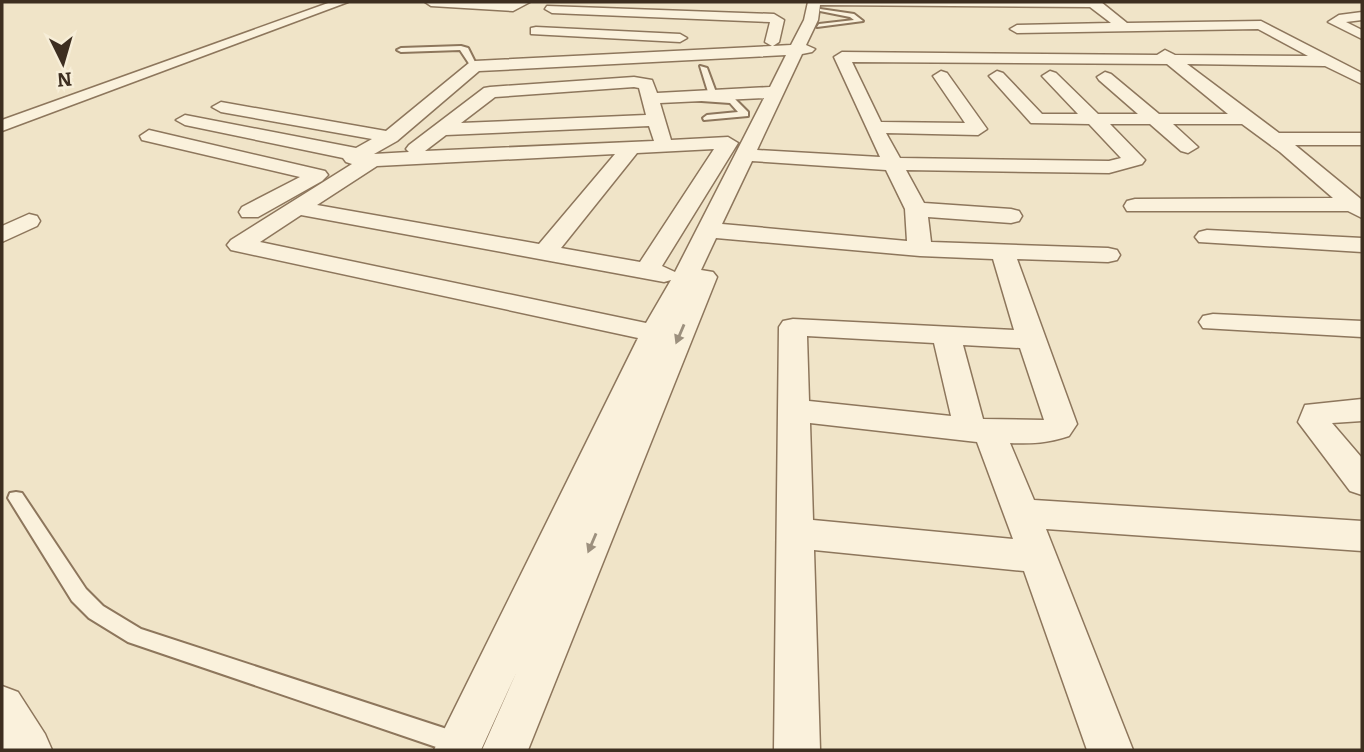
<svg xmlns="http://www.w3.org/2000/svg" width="1364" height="752" viewBox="0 0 1364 752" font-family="Bitter,serif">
<rect width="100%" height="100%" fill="#f0e4c8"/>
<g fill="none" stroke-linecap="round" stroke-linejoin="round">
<defs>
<g id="service">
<path d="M820,9L854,14L863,21L817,27L819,24L854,20L850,17L820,11Z"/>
<path d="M461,46L468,48L478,68H472L460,50L401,52L397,50L401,48Z"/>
<path d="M700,66L707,68L717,95L714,97L735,99L748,112V116L704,120L703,118L707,115L738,112L730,103L687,100V96H690L712,97L709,95Z"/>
<path d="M16,492L22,493L86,589L103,606L141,629L456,732L464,735L467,743L464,750H445L128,642L89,618L72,601L8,498L10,493Z"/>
</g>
<g id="minor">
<path d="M331,2H348L2,131V120Z"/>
<path d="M425,2H530L513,11L431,6Z"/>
<path d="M808,2H1101L1127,23L1261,21L1362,73V84L1325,66L1187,64L1279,133H1362V145H1295L1362,200V218L1348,211H1127L1124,206L1127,201L1135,199L1333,198L1280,152L1242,124H1173L1198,147L1188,153L1181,151L1150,124H1110L1145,160L1142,164L1109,173L906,170L924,203L1011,209L1019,211L1022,216L1019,221L1011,223L928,217L931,242L1108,248L1117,250L1120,255L1117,260L1108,262L1017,259L1077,424L1069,436C1047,443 1034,444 1010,443L1034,500L1362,521V551L1046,529L1133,750H1087L1024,571L814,550L820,750H774L779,327L783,321L793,319L1014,330L993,259L920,256L716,238L701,270L713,272L717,277L528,750H482L517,671L481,750H434L638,338L231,250L227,245L231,240L352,164L346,162L343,158L185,125L176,120L185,115L356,148L372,139L221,112L212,107L221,102L386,131L469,63L475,61L772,46L765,42L770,22L552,13L545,9L547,6L774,14L784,20L779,42L773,46L791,45L804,20ZM820,5L1090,7L1111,23L1017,25L1010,29L1017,33L1258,29L1308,56L1175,55L1165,50L1157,55L842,52L834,57L880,157L757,150L802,54L812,52L815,49L806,45L818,20ZM786,55L770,87L657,93L652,80L634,77L490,87L484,88L409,145L406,149L409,152L374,154L397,141L479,71ZM852,62L1167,64L1228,114H1159L1111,74L1105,72L1097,77L1099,80L1138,114H1098L1056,73L1050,71L1042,76L1078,114H1042L1003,73L997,71L989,76L1031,123L1089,124L1121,158L1109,161L900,158L886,133L978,135L987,129L947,73L941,71L933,76L965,123L881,122ZM634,87L639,88L646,115L461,123L495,97ZM764,98L675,272L662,266L738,143L728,137L671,140L660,103ZM649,126L654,141L425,151L446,135ZM714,149L640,262L561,248L637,153ZM615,154L539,244L317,205L377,166ZM752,161L886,170L905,209L907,241L722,224ZM301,215L664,282L671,280L646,323L260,242ZM807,336L934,343L951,416L809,401ZM963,345L1020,348L1044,420L983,419ZM810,423L977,442L1013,539L813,520Z"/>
<path d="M1362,12V20L1346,22L1362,30V39L1328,22L1339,15Z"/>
<path d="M536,27L680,34L687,38L680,42L531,34V28Z"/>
<path d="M149,130L325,171L328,175L322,181L258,217H242L239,212L242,207L300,177L142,140L140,136Z"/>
<path d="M29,214L37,216L40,221L37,226L2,242V226Z"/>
<path d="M1207,230L1362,238V252L1199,242L1195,237L1199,232Z"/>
<path d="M1213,314L1362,321V337L1203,328L1199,322L1203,316Z"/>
<path d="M1362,399V421L1332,423L1362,458V495L1350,491L1298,422L1305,405Z"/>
<path d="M2,686L18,692L45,734L52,750H3Z"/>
</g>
</defs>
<use href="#service" stroke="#8d765c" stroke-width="4"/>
<use href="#minor" stroke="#8d765c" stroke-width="3"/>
<use href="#service" fill="#faf1dc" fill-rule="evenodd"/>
<use href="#minor" fill="#faf1dc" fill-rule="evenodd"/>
</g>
<defs><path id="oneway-solid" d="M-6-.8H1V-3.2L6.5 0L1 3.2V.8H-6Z" transform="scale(1.75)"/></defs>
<g fill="#9c907e">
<use href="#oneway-solid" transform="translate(680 334) rotate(113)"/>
<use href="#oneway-solid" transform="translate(592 543) rotate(113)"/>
</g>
<rect width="1364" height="752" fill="none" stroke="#3d2e20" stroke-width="7"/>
<g transform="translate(63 63) rotate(175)" stroke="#f7eed8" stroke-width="5" paint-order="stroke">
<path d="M0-5L12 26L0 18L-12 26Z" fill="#3d2e20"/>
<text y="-10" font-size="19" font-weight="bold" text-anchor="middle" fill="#3d2e20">N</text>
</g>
</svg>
